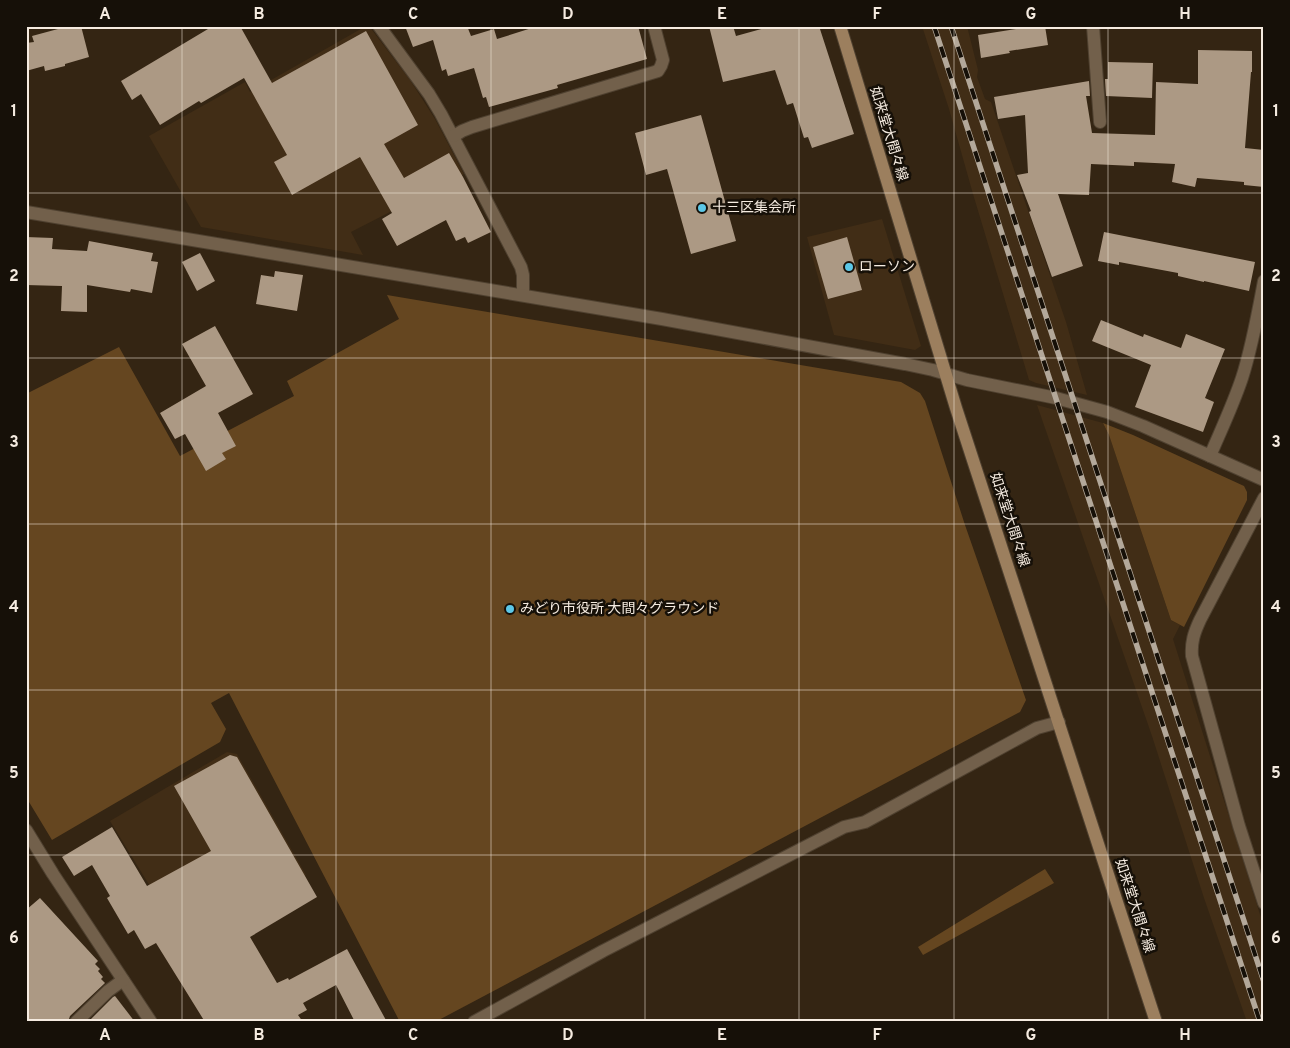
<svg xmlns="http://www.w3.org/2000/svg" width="1290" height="1048" viewBox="0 0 1290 1048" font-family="Overpass,'Noto Sans JP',sans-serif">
<rect width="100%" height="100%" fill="#342513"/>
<g fill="#412d16">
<path d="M366,26H369L410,80L435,119L464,174L351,232L363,255L201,227L149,136L245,82L250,92Z"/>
<path d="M922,26H967L978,70L977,77L985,99L991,102L1066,322L1087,395L1036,383L1029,380L973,194L949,109Z"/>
<path d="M882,219L921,346L915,350L834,335L807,237Z"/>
<path d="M1037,405L1103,423L1109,435L1171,620L1180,625L1173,639L1264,927V1022H1247L1204,898L1152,736Z"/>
<path d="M227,752L237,754L306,875L199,938L178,932L110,821Z"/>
</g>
<g fill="#654620">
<path d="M387,295L901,382L920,393L925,401L965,525L1026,700L1020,712L435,1022H400L229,693L211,703L226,729L220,742L52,840L26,797V394L119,347L180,456L294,396L287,381L399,319Z"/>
<path d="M1103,423L1133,435L1244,486L1247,492V500L1184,627L1171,620L1109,435Z"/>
<path d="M1045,869L1054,883L923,955L918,947Z"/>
</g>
<g fill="#ac9984">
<path d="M69,26H81L89,57L65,64V66L45,71L44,66L26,71V43L34,42L32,36Z"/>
<path d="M213,26H240L272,83L366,31L418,125L384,144L404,178L449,153L463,177L491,232L468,243L465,237L456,241L446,220L397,246L382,219L392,213L360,157L292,195L274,162L287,155L244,78L201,103L199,101L160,125L141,94L132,100L121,81Z"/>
<path d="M405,26H467L471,36L494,29L497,39L538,26H638L647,59L557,85L558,88L489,107L486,97L483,98L474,68L448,76L446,69L442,71L433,40L413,47Z"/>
<path d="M709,26H733L736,36L772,26H819L854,134L812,148L808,137L804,138L793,103L787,105L775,70L723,82Z"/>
<path d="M1016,26H1045L1048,45L1009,51L1010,53L981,58L978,35L1016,29Z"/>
<path d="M1198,50L1252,51V72H1251L1245,148L1264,150V187L1244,185V182L1197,178L1195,187L1172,182L1175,164L1134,162V166L1091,164L1089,195L1058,194L1083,266L1052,277L1029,212L1031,211L1017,175L1028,173L1025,115L998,119L994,97L1089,81L1090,96H1086L1092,133L1155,135L1156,82L1198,84Z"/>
<path d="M1108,62L1153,63L1152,98L1106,96L1105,79H1108Z"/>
<path d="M701,115L736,241L691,254L667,169L646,175L635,133Z"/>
<path d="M1104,232L1255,262L1249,291L1204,281V282L1178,276V273L1119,262V265L1098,261Z"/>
<path d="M26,237L53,238L52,249L87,251L89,241L153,253L151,261L158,262L152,293L131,289L130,292L87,285V312L61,311L62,286L26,285Z"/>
<path d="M847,237L862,290L828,299L813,247Z"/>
<path d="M200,253L215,281L197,291L182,262Z"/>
<path d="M275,271L303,275L297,311L256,304L261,275L274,277Z"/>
<path d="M1101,320L1143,337L1144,334L1181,348L1186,334L1225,349L1205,398L1214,402L1203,432L1135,407L1151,365L1092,341Z"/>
<path d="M215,326L253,394L218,413L236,446L222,453L226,459L206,471L185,434L175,439L160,413L206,386L182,344Z"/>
<path d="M230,755L237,757L317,897L250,937L277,983L288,978L289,980L347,949L387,1022H355L336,985L303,1003L307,1010L298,1015L303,1022H205L156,943L145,949L134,930L128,934L107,898L110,896L92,865L74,876L62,857L112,827L147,886L211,851L174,786Z"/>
<path d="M40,898L98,961L95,964L100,969L98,971L103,977L101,979L105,983L70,1016L68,1022H26V910Z"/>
<path d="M115,996L135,1022H88L113,997Z"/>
</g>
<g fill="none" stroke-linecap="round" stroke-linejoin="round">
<defs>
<g id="minor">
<path d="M379,26L429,94L441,114L521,267L523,275V295"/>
<path d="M1093,26L1100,122"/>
<path d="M454,136L462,131L472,127L658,71L661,66L663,60L654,26"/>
<path d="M1210,456C1221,430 1233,405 1242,378C1252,347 1258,313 1264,281"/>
<path d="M1264,498L1200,620C1194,633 1191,642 1192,656L1239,826L1264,903"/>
<path d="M26,830L53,874L151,1022"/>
<path d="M76,1022L108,991L123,980"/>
<path d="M474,1022L603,951L844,827L865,822L1037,728L1059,722"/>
</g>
<path id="tertiary" d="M26,212L662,319L905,364L933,370L967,380L1056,398L1107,412L1143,426L1264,480"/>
<path id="secondary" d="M840,26L956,408L1156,1022"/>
</defs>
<use href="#minor" stroke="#4f4130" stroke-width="14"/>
<use href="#tertiary" stroke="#4f4130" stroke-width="14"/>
<use href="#secondary" stroke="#4f4130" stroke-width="14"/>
<use href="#minor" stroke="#72604b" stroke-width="12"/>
<use href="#tertiary" stroke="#72604b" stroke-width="12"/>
<use href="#secondary" stroke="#9c7f5e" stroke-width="12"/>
<defs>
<g id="rail">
<path d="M934,26L1260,1022"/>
<path d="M951,26L1264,982"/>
</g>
</defs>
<use href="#rail" stroke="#b3a89a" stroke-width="5.5"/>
<use href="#rail" stroke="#161008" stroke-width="4" stroke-dasharray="11" stroke-linecap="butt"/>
</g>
<path fill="none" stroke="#f5ebe0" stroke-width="1" stroke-opacity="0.55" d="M182,26V1022M336,26V1022M491,26V1022M645,26V1022M799,26V1022M954,26V1022M1108,26V1022M26,193H1264M26,358H1264M26,524H1264M26,690H1264M26,855H1264"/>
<g fill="#5cc7e7" stroke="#161008" stroke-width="2">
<circle cx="702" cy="208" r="5"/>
<circle cx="849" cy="267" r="5"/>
<circle cx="510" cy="609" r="5"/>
</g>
<g text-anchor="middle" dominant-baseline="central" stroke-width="5" stroke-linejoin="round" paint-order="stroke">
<g font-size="14" fill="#f5ebe0" stroke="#161008">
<text transform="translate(888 134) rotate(73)">如来堂大間々線</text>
<text transform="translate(1009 520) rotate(72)">如来堂大間々線</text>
<text transform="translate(1134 906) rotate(72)">如来堂大間々線</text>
</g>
<g font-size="14" fill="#f5ebe0" stroke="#161008" text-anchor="start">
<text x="712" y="208">十三区集会所</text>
<text x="859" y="267">ローソン</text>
<text x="520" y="609">みどり市役所 大間々グラウンド</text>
</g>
</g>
<rect width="1290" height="1048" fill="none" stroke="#161008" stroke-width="55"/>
<rect x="28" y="28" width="1234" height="992" fill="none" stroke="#f5ebe0" stroke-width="2"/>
<g font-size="16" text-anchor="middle" font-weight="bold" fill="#f5ebe0">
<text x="105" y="19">A</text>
<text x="259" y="19">B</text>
<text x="413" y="19">C</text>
<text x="568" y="19">D</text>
<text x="722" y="19">E</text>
<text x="877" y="19">F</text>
<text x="1031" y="19">G</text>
<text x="1185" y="19">H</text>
<text x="14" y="116">1</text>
<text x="1276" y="116">1</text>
<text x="14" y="281">2</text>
<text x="1276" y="281">2</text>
<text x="14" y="447">3</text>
<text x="1276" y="447">3</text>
<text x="14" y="612">4</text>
<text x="1276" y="612">4</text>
<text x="14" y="778">5</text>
<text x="1276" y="778">5</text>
<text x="14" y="943">6</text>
<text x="1276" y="943">6</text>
<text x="105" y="1040">A</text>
<text x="259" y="1040">B</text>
<text x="413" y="1040">C</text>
<text x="568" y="1040">D</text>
<text x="722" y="1040">E</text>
<text x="877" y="1040">F</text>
<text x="1031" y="1040">G</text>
<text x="1185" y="1040">H</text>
</g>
</svg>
